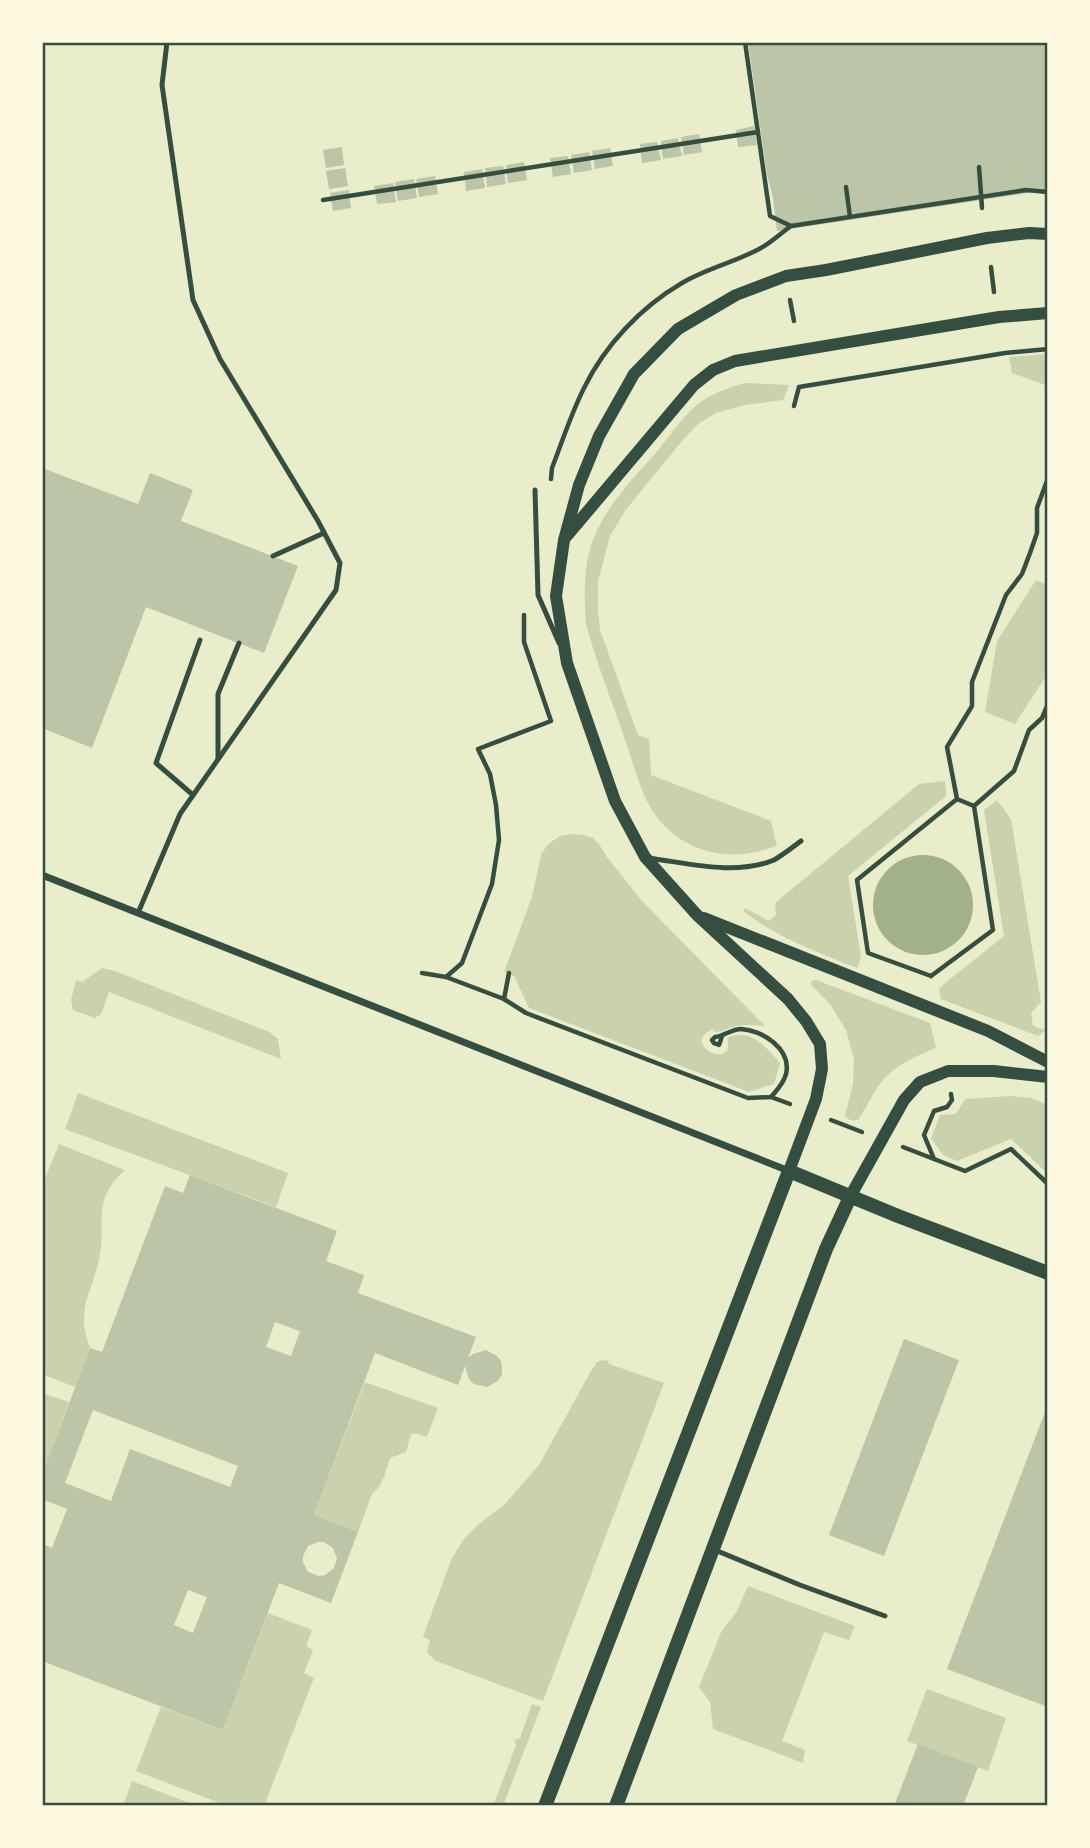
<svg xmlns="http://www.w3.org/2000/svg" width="1090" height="1848" viewBox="0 0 1090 1848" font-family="Manrope,sans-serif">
<rect width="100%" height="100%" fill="#e9edc9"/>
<g fill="#cad2ad">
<path d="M1048,354V386L1012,373L1009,357Z"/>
<path d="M746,383L789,385L783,400L745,405L716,413L698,424L681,442L625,511L610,536L598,582V611L600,630L638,735L649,739L651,775L771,821L777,846C760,851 742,856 724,854C689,851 659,829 645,797C636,776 630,753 622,731C610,696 596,661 586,624C584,596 583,567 593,540C606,505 635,477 659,449C672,433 685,413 702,401C715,392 731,387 746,383Z"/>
<path d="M1036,580L1048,585V673L1015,724L985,712L997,641Z"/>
<path d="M945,781L946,796L848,876L861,957L857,968C817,952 778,938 743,911L745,908L769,921L776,915L775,903L919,784Z"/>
<path d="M997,800L1011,819L1041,1002L1031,1013L1033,1026L1046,1030L1038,1036L941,999L939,988L1004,936L984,810Z"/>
<path d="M571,834L584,835L593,838L599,844L607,857L642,901L765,1026C754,1025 743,1024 733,1027C725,1029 723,1032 714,1032L713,1029C678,1045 737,1072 727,1038C750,1027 766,1047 780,1063L774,1084L749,1092L529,1008L514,976L504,972L532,897L541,855L548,844L560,836Z"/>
<path d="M102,968L115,971L269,1032L278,1039L281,1059L109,992L101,1014L95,1018L73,1010L71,1000L76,980L82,982Z"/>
<path d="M816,980L930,1023L936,1048C916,1056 897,1064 883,1080C873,1092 867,1107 859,1119L854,1121L848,1119L845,1116L853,1084L854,1059L846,1030L830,1004L811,985L812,981Z"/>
<path d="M78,1093L288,1173L276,1207L65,1129Z"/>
<path d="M1010,1096L1032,1098L1048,1105V1174L1011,1139L957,1161L943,1155L931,1138L940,1115L956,1114L965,1099Z"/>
<path d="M59,1144L125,1170C115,1179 105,1191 103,1205C100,1221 103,1238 100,1254C94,1291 74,1308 90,1348L75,1387L42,1374V1186Z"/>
<path d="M603,1360L608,1361L609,1364L664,1383L543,1701L436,1661L427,1653L430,1640L423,1637L451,1560L463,1540L479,1524L504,1505L539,1465L591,1371L597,1362Z"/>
<path d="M365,1382L438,1408L427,1437L418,1434H411L406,1452L390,1458L384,1477L379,1487L372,1494L358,1532L314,1515Z"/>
<path d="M42,1393L69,1402L43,1473H42Z"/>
<path d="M748,1586L855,1626L849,1640L824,1632L782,1741L805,1750L803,1763L713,1729L710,1702L699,1687L722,1630L736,1613Z"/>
<path d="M268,1613L312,1630L306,1646L313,1650L304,1673L314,1678L264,1806H228L136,1771L161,1707L223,1730Z"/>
<path d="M927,1689L1006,1718L988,1771L907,1741Z"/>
<path d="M532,1704L541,1707L503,1806H493L516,1745L514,1740L520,1738Z"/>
<path d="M132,1781L197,1806H123Z"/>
</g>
<circle fill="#a3b18a" cx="923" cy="905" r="50"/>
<g fill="#bcc5a7" fill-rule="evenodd">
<path d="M748,42H1048V190L777,231L773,198L767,175Z"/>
<path d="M754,126L757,145L738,147L736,130Z"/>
<path d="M699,134L702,152L684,155L681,137Z"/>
<path d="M678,138L682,156L663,159L661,141Z"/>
<path d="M657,142L661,160L642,163L640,144Z"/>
<path d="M342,147L344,165L326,168L323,150Z"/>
<path d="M610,148L613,166L595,169L592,151Z"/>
<path d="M589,152L592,170L574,173L571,155Z"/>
<path d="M568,156L571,174L553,177L550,158Z"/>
<path d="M524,162L527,180L508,183L506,165Z"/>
<path d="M503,166L506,184L487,187L485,168Z"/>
<path d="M345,168L348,186L329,189L326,171Z"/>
<path d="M482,169L485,188L466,191L464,172Z"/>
<path d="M435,176L438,194L419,197L416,179Z"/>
<path d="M414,179L417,198L398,201L395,182Z"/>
<path d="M393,183L396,202L377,204L374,186Z"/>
<path d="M349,190L351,208L333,211L330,193Z"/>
<path d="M42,468L138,504L150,473L193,490L181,521L298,566L264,653L146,607L92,748L42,728Z"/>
<path d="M190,1175L337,1231L326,1261L364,1275L358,1293L476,1337L468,1358L473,1354L486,1350L497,1356L501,1361L502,1367V1374L498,1381L487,1387L474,1384L469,1379L465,1366L458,1385L375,1353L314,1515L358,1532L331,1603L279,1583L223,1730L42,1661V1544L52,1548L67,1509L42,1499V1475L90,1348L102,1352L165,1186L183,1193ZM275,1322L300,1331L291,1356L266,1347ZM93,1410L238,1466L230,1487L130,1449L111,1501L65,1483ZM318,1542H324L333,1548L337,1558L334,1568L325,1575L319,1576L308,1572L303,1562V1556L308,1546ZM188,1590L207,1597L193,1633L174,1625Z"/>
<path d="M904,1339L959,1360L884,1556L829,1535Z"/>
<path d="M1048,1404V1707L947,1669Z"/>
<path d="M918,1744L978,1767L963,1806H894Z"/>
</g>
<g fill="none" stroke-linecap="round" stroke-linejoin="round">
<g stroke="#344e41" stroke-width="4.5">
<path d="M745,42L770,216L791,226"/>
<path d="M979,167L982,208"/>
<path d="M846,187L850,217"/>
<path d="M323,200L758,132"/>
<path d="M991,267L994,292"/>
<path d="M790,300L794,321"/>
<path d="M794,406L799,387L1005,353L1048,349"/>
<path d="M551,479L552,468C562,442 571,414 584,388C605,345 641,307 682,283C707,268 736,262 761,248C772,242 781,233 791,226L1026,190L1048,192"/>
<path d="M957,799L974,806"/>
<path d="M422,973L446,977L462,963L492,884L499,840L496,805L490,774L478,749L551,721L524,642V615"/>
<path d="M509,973L504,999L526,1013L748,1098L771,1097C777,1090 784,1083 786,1074C792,1049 762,1030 741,1029C732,1029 724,1036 715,1037L712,1040L714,1043"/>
<path d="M931,976L868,953L857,880L957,799L947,747L972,706V682L1006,595L1022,574L1030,553L1037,533V508L1048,478"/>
<path d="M931,976L993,930L974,806L1014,771L1029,730L1042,718L1048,704"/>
<path d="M446,977L504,999"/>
<path d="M714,1043L719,1045L722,1036"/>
<path d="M951,1094L952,1100L947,1107L934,1111L924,1135L934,1159L965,1171L1011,1149L1048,1184"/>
<path d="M771,1097L790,1104"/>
<path d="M831,1120L862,1132"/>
<path d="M903,1147L934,1159"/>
</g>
<g stroke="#344e41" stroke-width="5">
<path d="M535,490L538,595L559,643"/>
<path d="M273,556L324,533"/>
<path d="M218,758V694L239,643"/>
<path d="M193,795L156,763L200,640"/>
<path d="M648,858C688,863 735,876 774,860C783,855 793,847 801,841"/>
<path d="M138,913L180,814L336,590L340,563L318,521L220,359L193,300L162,85L167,42"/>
<path d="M715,1550L800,1585L885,1616"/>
</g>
<path stroke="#344e41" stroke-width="7" d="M42,875L789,1171"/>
<g stroke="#344e41" stroke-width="12">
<path d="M566,537L694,385L713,370L735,361L999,317L1048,313"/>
<path d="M704,918L988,1031L1048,1062"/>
<path d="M789,1171L816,1099L822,1069L820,1044L806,1021L788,999L697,915L645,857L615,801L567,663L556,596L564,540L579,485L599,436L634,374L678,329L736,295L786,276L826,270L987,238L1029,233L1048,234"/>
<path d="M851,1195L904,1100L920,1082L948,1071H994L1048,1077"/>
</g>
<g stroke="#344e41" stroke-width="14">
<path d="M545,1806L789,1171L898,1216L1048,1273"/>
<path d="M616,1806L826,1249L851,1195"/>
</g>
</g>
<rect width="1090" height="1848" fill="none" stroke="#fefae0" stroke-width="88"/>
<rect x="44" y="44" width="1002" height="1760" fill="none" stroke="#344e41" stroke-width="2.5"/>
</svg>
